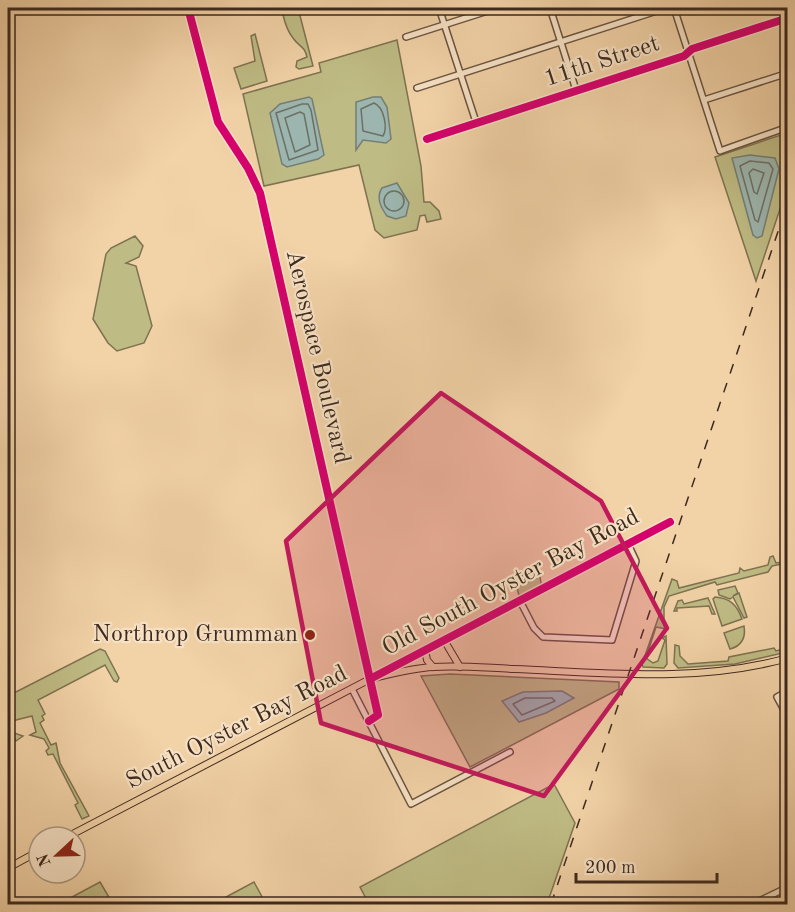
<svg xmlns="http://www.w3.org/2000/svg" width="795" height="912" viewBox="0 0 795 912" font-family="'Old Standard TT',serif">
<rect width="100%" height="100%" fill="#f2d2a7"/>
<filter id="stains"><feTurbulence type="fractalNoise" baseFrequency=".00333" numOctaves="4"/><feColorMatrix values="0 0 0 0 .2 0 0 0 0 .09 0 0 0 0 .02 0 0 0 .5 -.17"/></filter>
<radialGradient id="worn" r=".72"><stop offset=".6" stop-color="#630" stop-opacity="0"/><stop offset="1" stop-color="#630" stop-opacity=".3"/></radialGradient>
<g fill="#bfbb84" stroke="#7e7251" stroke-width="1.5">
<path d="M294,8H298L313,66L299,69L296,67L297,61L307,57C305,46 298,46 293,38C287,31 285,23 283,15Z"/>
<path d="M255,34L267,81L241,89L234,68L255,61L251,36Z"/>
<path d="M397,40L421,166L424,202H430L439,211L441,219L427,222L425,215L420,216L417,230L384,238L375,230L359,165L264,186L243,94L321,72L319,63Z"/>
<path d="M787,133V188L756,281L715,157Z"/>
<path d="M135,236L143,246L139,257L126,263L136,266L152,326L144,343L117,351L108,343L93,319L106,254L111,248Z"/>
<path d="M786,555L787,563L772,566L768,572L717,585L715,582L669,596L664,607V626L667,629L656,627L646,658L653,663L658,661L665,640L662,638L666,636L667,664L664,668L643,667L642,664L672,579L677,581L679,588L739,573L740,568L744,571L768,565L770,557L773,556L776,563L783,562V556Z"/>
<path d="M539,571L542,589L520,601L515,577Z"/>
<path d="M735,586L738,593L733,596L739,593L747,617L744,618L733,597L730,599L719,595L718,590Z"/>
<path d="M715,597C730,598 737,605 742,619L722,626L713,599Z"/>
<path d="M708,598L715,614H712L709,606L677,608V611H674L678,601L682,600L684,604Z"/>
<path d="M744,626C746,638 741,646 730,649L724,633Z"/>
<path d="M675,645L679,646L680,656L688,664L728,661L729,657L774,648L776,651L787,648V652L735,664L678,668L674,663Z"/>
<path d="M100,649L105,651L119,678L117,682L114,681L105,665L38,700L45,714L42,716L44,720L40,723L51,745L56,743L60,763L89,816L82,819L75,805L78,803L53,754L48,755L46,751L49,748L44,739L30,735L36,732L32,716L12,721L14,733L23,736L16,741C7,723 7,716 8,696Z"/>
<path d="M450,674L619,682V689L470,767L421,676Z"/>
<path d="M554,784L575,823L547,904H369L360,887Z"/>
<path d="M100,882L113,904H59Z"/>
<path d="M254,882L266,904H213Z"/>
</g>
<g fill="#9cb6af" stroke="#767e75" stroke-width="1.5">
<path d="M309,97L312,99L324,155L318,159L287,167L282,164L270,113L280,104Z"/>
<path d="M373,97H381L387,107L391,139L386,143L363,140L356,150V102Z"/>
<path d="M750,155L775,158L779,169L762,236L757,238L753,235L732,158Z"/>
<path d="M397,183L409,203L406,216L396,219L387,216C381,208 376,197 382,188Z"/>
<path d="M562,691L574,698L546,713L519,722L502,701L523,692Z"/>
</g>
<g fill="none" stroke-linecap="round" stroke-linejoin="round">
<g stroke="#6c7066" stroke-width="1.5">
<path d="M374,103C384,107 388,128 383,136L363,131L361,109Z"/>
<path d="M302,104H308L311,110L318,150L289,160L276,113Z"/>
<path d="M300,112L304,114L310,145L295,152L285,118Z"/>
<path d="M750,161L769,163L773,169L758,222L755,220L740,166Z"/>
<path d="M753,169L764,173L757,194L754,192L749,173Z"/>
<circle cx="394" cy="201" r="10"/>
<path d="M525,698H552L555,701L522,715L513,704Z"/>
</g>
<defs>
<g id="minor">
<path d="M188,8L218,122L248,168L260,193L378,715L369,721"/>
<path d="M439,8L476,122"/>
<path d="M550,8L576,90"/>
<path d="M674,8L720,151L788,127"/>
<path d="M406,37L497,8"/>
<path d="M417,88L666,8"/>
<path d="M704,100L788,73"/>
<path d="M427,139L684,56L692,49L788,18"/>
<path d="M520,601L534,628L543,637L612,640L636,561L628,544"/>
<path d="M377,676L670,522"/>
<path d="M352,689L411,804L510,752"/>
<path d="M788,691L777,697L788,717"/>
<path d="M753,904L788,887"/>
</g>
<g id="major">
<path d="M8,10V8"/>
<path d="M444,640L460,667"/>
<path d="M425,650L427,660L433,667"/>
<path d="M67,837L370,679C391,674 412,668 433,667C460,665 488,668 515,669C606,673 699,683 788,658"/>
<path d="M8,868L39,851"/>
</g>
</defs>
<use href="#minor" stroke="#6a5340" stroke-width="8"/>
<use href="#major" stroke="#3d291e" stroke-width="8"/>
<use href="#minor" stroke="#f7e2c6" stroke-width="5"/>
<use href="#major" stroke="#f2d2a7" stroke-width="6"/>
<path stroke="#3d291e" stroke-width="1.5" stroke-dasharray="10 10" stroke-linecap="butt" d="M551,904L788,202"/>
<defs>
<g id="cycleway">
<path d="M188,8L218,122L248,168L260,193L378,715L369,721"/>
<path d="M427,139L684,56L692,49L788,18"/>
<path d="M370,679L670,522"/>
</g>
</defs>
<use href="#cycleway" stroke="#f7e2c6" stroke-width="11"/>
<use href="#cycleway" stroke="#d6006c" stroke-width="8"/>
</g>
<path fill="#c2185b" fill-opacity="0.2" stroke="#c2185b" stroke-width="4.5" stroke-linejoin="round" d="M441,393L601,501L667,628L544,796L321,723L286,541Z"/>
<circle fill="#8f2418" stroke="#f7e2c6" stroke-width="2" cx="310" cy="635" r="6"/>
<g text-anchor="middle" dominant-baseline="central" stroke-width="4.5" stroke-linejoin="round" paint-order="stroke">
<g font-size="24" fill="#3d291e" stroke="#f7e2c6">
<text transform="translate(602 62) rotate(-18)">11th Street</text>
<text transform="translate(317 357) rotate(77)">Aerospace Boulevard</text>
<text transform="translate(511 583) rotate(-28)">Old South Oyster Bay Road</text>
<text transform="translate(237 728) rotate(-27)">South Oyster Bay Road</text>
</g>
<g font-size="24" fill="#3d291e" stroke="#f7e2c6" text-anchor="end">
<text x="298" y="635">Northrop Grumman</text>
</g>
</g>
<rect width="795" height="912" fill="none" stroke="#f2d2a7" stroke-width="30"/>
<rect x="9" y="9" width="777" height="894" fill="none" stroke="#3d291e" stroke-width="3"/>
<rect x="15" y="15" width="765" height="882" fill="none" stroke="#3d291e" stroke-width="1.5"/>
<g transform="translate(57 855) rotate(248)"><circle r="28" fill="#f7e2c6" stroke="#ad9883" stroke-width="1.5"/>
<path d="M0-4.5L10 22L0 15L-10 22Z" fill="#8f2418"/>
<text y="-9" font-size="16" font-weight="bold" text-anchor="middle" fill="#3d291e">N</text>
</g>
<path d="M576 873v9h141v-9" fill="none" stroke="#3d291e" stroke-width="3"/>
<text x="585" y="873" font-size="18" fill="#3d291e" stroke="#f7e2c6" stroke-width="4.5" paint-order="stroke">200 m</text>
<rect width="100%" height="100%" filter="url(#stains)"/>
<rect width="100%" height="100%" fill="url(#worn)"/>
</svg>
